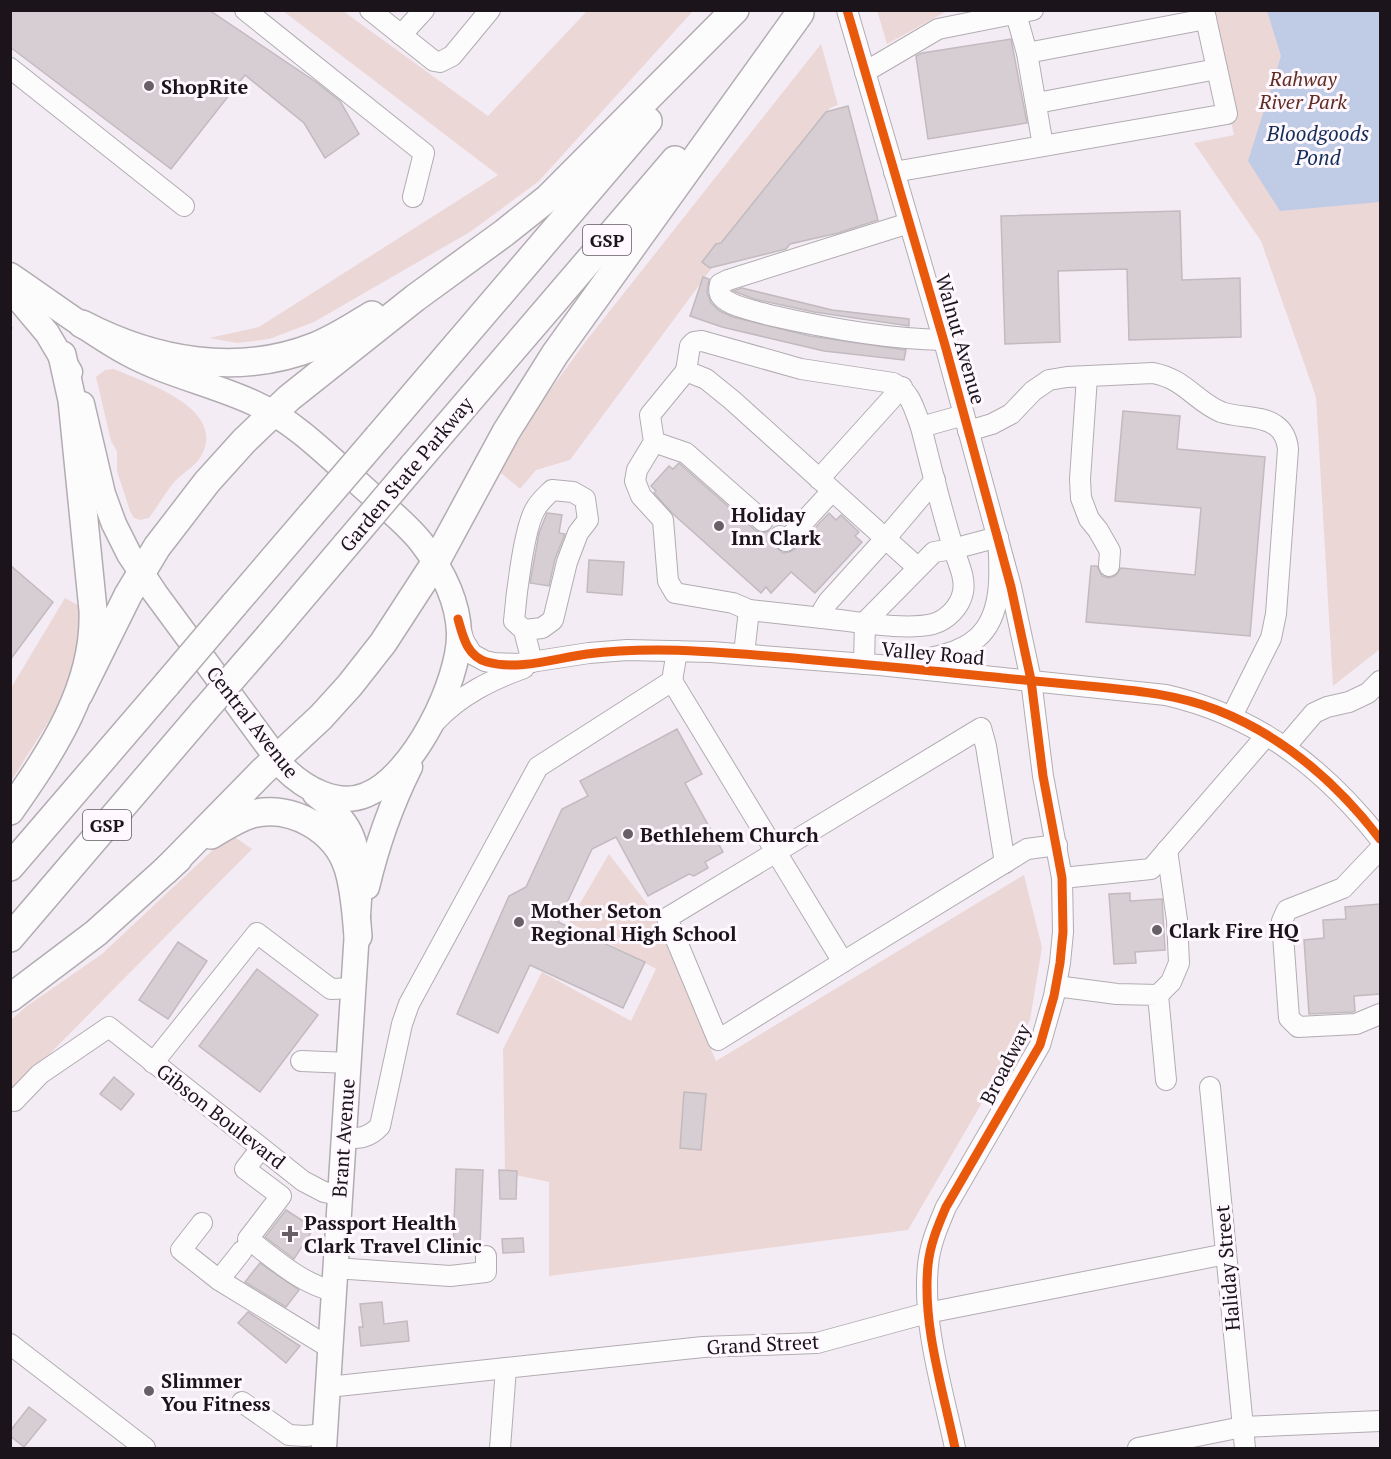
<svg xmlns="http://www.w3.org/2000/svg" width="1391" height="1459" viewBox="0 0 1391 1459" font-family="'PT Serif',serif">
<rect width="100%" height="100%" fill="#f4ecf4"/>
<g fill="#ecd7d7">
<path d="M877,10H947V11L887,44Z"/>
<path d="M283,11H343L488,116L587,11H693L539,181L470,232L314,322L269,339L237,343L209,338L259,327L498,175Z"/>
<path d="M1207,11H1380V649L1333,686L1316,397L1261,241L1194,143L1234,135Z"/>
<path d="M821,44L838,105L830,108L570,460L536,470L520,489L500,472L543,400L586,341Z"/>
<path d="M114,369C146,383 230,409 200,458C194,467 183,473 176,480C166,491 158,506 149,518L140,520L134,518L130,511L117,471V451L111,441L96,377L105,370Z"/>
<path d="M65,598L85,609L78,675L11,781V688Z"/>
<path d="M230,834L252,849L11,1093V1020L27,1006L102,954Z"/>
<path d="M609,854L651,909L716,1061L1024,875L1042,947L1030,1020L908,1230L549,1276V1182L505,1173L503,1049L542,972L631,1021L656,969L569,922Z"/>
</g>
<path fill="#c0cce5" d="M1267,11H1380V202L1280,211L1248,161L1281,56Z"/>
<g fill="#d6ced3" stroke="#c1babf" stroke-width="1.5">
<path d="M10,10H209L316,82L340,101L359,134L325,158L304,123L245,75L171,169L10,47Z"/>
<path d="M1011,39L1027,123L928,139L916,56L922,53Z"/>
<path d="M848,106L878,220L838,233L790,244L786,249L710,268L702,262L716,244L721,243L826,112Z"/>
<path d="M1180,211L1182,280L1240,278L1241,337L1129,340L1127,269L1058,271L1060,342L1005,344L1001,216Z"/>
<path d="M703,277L709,279L707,292L711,303L720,311L733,317L810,336L906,350L904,360L824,351L722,327L690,316Z"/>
<path d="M742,288L832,310L909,319V326L814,312L754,299L733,291Z"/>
<path d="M1123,411L1180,416L1177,449L1265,457L1250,636L1086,622L1091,566H1097L1102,576L1108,578L1115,576L1121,568L1195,575L1201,508L1115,501Z"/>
<path d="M679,463L755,530L761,533L770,531L769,541L783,553L789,552L795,549L829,513L836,520L841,515L859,532L855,536L862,542L815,593L791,572L771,593L766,587L761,593L672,513L654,493L656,491L651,486L669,466L673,469Z"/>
<path d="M547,513L562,515L559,533L565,534L555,559L549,586L530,583L539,533Z"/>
<path d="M589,560L624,562L622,595L587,592Z"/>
<path d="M10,565L53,602L10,660Z"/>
<path d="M677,729L702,774L685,783L723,852L705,862L708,868L694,876L689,874L648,896L616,837L592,849L558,922L645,962L623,1008L530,965L498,1033L457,1014L509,896L526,887L562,809L588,796L580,781Z"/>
<path d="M1130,893V901L1162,899L1165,950L1135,952L1136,963L1114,964L1109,894Z"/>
<path d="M1380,904V994L1354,996L1355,1011L1353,1012L1309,1014L1304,940L1324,938L1323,920L1346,919L1345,907Z"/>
<path d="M178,942L207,961L168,1019L139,1000Z"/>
<path d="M257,969L318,1015L260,1092L199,1046Z"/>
<path d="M114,1077L134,1094L121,1110L100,1094Z"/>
<path d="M684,1092L706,1094L701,1150L680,1148Z"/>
<path d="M456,1169L483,1170L480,1246L475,1251L453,1250Z"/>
<path d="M499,1170L517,1171L516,1199H500Z"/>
<path d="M286,1210L314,1228L294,1259L265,1237Z"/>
<path d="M523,1238L524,1252L503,1253L502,1239Z"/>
<path d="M260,1263L299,1290L286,1307L245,1282Z"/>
<path d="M382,1302L384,1324L407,1321L409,1341L361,1346L359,1327H363L360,1304Z"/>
<path d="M248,1312L300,1346L286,1363L238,1323Z"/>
<path d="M29,1407L46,1420L24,1447L10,1436V1431Z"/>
</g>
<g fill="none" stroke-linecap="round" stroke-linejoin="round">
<defs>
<g id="minor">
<path d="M245,10L424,153L413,197"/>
<path d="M370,10L434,61L440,62L452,56L490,10"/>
<path d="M847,10L945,345L1011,587L1031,680L1043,776L1062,878L1063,932L1060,963L1054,996L1040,1045L946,1207C938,1226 930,1244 928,1265C922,1325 943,1390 955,1448"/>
<path d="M1016,14L1027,53L1043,146"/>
<path d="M401,35L424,10"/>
<path d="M1027,53L1206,19"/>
<path d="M10,68L184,206"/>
<path d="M865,72L938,29L1033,10"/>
<path d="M1037,103L1217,69"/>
<path d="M894,172L1227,114L1204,10"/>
<path d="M909,223L728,280L720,284C719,288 718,293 722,297C731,307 756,311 769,315C826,328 885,339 943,340"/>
<path d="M686,371L690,346L694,342L702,341L801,369L893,383C911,392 914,409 921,427L964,415"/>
<path d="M1087,377L1080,479L1081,498L1089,519L1098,530L1110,551L1109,566"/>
<path d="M968,431L992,424L1011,414L1033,391L1049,380L1067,377L1153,373C1185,379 1195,401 1221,412C1238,418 1261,415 1275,425C1284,431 1287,439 1288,449L1276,614L1271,638L1232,716"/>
<path d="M654,442L686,453L763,521"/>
<path d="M819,479L902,387"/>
<path d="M780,536L786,541L832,491"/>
<path d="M749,610L822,618L823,610L828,602L885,539L935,480"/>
<path d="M822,618C854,621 903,631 933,624C947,620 960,607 963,592C966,577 957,561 953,547C941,508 931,467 921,427"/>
<path d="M460,628L464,641L472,654L485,661L494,663L518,664L589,653L627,650L711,652L879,665L1166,695C1257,716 1323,767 1380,839"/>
<path d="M524,630L514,621C516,597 524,526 536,508C540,501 546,496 552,490L573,492L585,499L588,520L578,533L567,562L553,620L542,628L524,630L532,662"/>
<path d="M744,654L749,610L733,603L675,593L668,581L663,520L641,496L635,481L637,470L654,442L650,415L686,371L706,379L732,400L917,567"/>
<path d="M864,664L865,622L934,552L953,549L998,537C1000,568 1004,615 977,638C959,654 931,658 908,662"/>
<path d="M672,681L843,962L1027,849L1057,845"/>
<path d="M435,722C460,695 491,680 524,668"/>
<path d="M1285,747L1314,713L1327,707L1349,702L1368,693L1380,681"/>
<path d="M1380,849L1343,888L1287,910L1282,921L1289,1018L1298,1027L1356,1024L1380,1014"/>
<path d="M1062,878L1151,869L1266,736"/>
<path d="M843,962L718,1040L667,918L981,728L986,746L1005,863"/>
<path d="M1056,986L1117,994L1158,995L1166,1080"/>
<path d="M1158,995L1171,982L1179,963L1177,920L1167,850"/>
<path d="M301,1061L349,1063"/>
<path d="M153,1063L257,933L331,989L354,988"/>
<path d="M1210,1087L1245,1448"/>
<path d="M14,1101L40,1074L109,1027L303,1181L324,1192L339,1195"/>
<path d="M343,1138C359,1139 369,1138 380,1126L402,1024L409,1004L538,767L672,681L677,651"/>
<path d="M261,1148L245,1169L281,1196L248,1239C275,1259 300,1283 333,1291"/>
<path d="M202,1223L181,1250L219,1280L330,1348"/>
<path d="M335,1268L450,1276L486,1272V1256"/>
<path d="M219,1280L242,1251"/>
<path d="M10,1344L145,1448"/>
<path d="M328,1387L703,1347L817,1343L927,1313L1226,1254"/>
<path d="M242,1402L289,1435L305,1436L325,1434"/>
<path d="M500,1448L506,1368"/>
<path d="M1138,1448L1242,1427L1380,1421"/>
</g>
<g id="major">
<path d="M10,275C49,301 87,331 127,353C167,375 213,384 254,403C296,422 331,459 365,489C384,506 405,522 421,542C441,568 458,599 459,633C460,681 413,777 366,795C337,807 304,788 284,768L155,593L129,554L114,524L103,494L82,404"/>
<path d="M10,289L47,333L70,372"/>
<path d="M315,794C350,821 358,839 360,884L324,1448"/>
<path d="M367,887C377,845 391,805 410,767"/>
</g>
<g id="highway">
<path d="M82,324C155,362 238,377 316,346C336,338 354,326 372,315"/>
<path d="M378,437L648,121"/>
<path d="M413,466L675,160"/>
<path d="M234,605L311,515"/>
<path d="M269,636L346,545"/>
<path d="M79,694L128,595L157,547L207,482L244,441L289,398L415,298L504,233L548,198L735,10"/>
<path d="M10,811C52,751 96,686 93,610L72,400L62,355"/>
<path d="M211,835C224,827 238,818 252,814C292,804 336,830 348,868C355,890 356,914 358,936"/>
<path d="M10,867L167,684"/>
<path d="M165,871L263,771L321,717L350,685L383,643L435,563L506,432L555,354L800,13"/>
<path d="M10,938L203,712"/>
<path d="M10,998L96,933L178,859"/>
</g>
</defs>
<use href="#minor" stroke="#b2acb2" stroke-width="22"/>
<use href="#major" stroke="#b2acb2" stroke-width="27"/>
<use href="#highway" stroke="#b2acb2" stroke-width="30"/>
<path stroke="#d1cfd1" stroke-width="3" stroke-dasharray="3 3" stroke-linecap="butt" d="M10,327L14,330"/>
<use href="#minor" stroke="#fdfcfd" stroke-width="20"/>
<use href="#major" stroke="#fdfcfd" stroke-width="24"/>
<use href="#highway" stroke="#fdfcfd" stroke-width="27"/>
<defs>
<g id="highway-bridge">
<path d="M311,515L378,437"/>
<path d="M346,545L413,466"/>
<path d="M167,684L234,605"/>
<path d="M203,712L269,636"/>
</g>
</defs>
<use href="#highway-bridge" stroke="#b2acb2" stroke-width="30" stroke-linecap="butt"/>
<use href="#highway-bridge" stroke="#fdfcfd" stroke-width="27"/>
<defs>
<g id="cycleway">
<path d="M847,10L945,345L1011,587L1031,680L1043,776L1062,878L1063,932L1060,963L1054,996L1040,1045L946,1207C938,1226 930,1244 928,1265C922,1325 943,1390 955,1448"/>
<path d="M458,619C463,637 467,656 487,662C519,671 556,658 587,654C610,651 634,650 657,650C706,650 755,655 803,659C870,665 937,671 1003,678C1035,681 1067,684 1099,687C1139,691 1179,695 1217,710C1283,736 1337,783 1380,839"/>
</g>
</defs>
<use href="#cycleway" stroke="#fff9ff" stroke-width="13"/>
<use href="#cycleway" stroke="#e8590c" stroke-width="9"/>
</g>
<g fill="#676067" stroke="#fff9ff" stroke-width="2">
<circle cx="149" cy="86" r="6"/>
<circle cx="719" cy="526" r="6"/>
<circle cx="628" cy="834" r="6"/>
<circle cx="519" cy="922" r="6"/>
<circle cx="1157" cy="930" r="6"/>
<path d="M287 1225h6v6h6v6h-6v6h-6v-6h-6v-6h6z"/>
<circle cx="149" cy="1391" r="6"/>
</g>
<g text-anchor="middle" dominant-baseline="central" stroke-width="6" stroke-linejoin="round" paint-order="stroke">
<g fill="#fff9ff" stroke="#5f595f" stroke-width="1.5">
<rect x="583" y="225" width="48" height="30" rx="4.5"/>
<rect x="83" y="810" width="48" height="30" rx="4.5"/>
</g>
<g font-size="18" font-weight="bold" fill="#1b151b">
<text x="607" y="240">GSP</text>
<text x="107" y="825">GSP</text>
</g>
<g font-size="20" font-style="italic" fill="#632c21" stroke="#fff9ff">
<text x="1303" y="78">Rahway<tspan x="1303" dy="23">River Park</tspan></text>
</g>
<g font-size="20" font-weight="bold" fill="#1b151b" stroke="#fff9ff" text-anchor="start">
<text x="161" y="86">ShopRite</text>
<text x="731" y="514">Holiday<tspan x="731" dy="23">Inn Clark</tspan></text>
<text x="640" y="834">Bethlehem Church</text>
<text x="531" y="910">Mother Seton<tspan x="531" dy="23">Regional High School</tspan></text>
<text x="1169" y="930">Clark Fire HQ</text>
<text x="304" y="1222">Passport Health<tspan x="304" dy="23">Clark Travel Clinic</tspan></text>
<text x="161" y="1380">Slimmer<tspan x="161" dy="23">You Fitness</tspan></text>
</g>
<g font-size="20" fill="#1b151b" stroke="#fff9ff">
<text transform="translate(961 339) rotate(74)">Walnut Avenue</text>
<text transform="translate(406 474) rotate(-50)">Garden State Parkway</text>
<text transform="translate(933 653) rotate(5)">Valley Road</text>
<text transform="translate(253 722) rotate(52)">Central Avenue</text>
<text transform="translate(1005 1064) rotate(-63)">Broadway</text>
<text transform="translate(221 1116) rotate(38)">Gibson Boulevard</text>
<text transform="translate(343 1138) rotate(-86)">Brant Avenue</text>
<text transform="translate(1227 1268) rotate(-95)">Haliday Street</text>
<text transform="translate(763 1344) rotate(-3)">Grand Street</text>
</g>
<g font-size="21" font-style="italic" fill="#132e58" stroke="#fff9ff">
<text x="1318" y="133">Bloodgoods<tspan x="1318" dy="24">Pond</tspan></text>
</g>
</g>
<rect width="1391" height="1459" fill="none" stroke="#1b151b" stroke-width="24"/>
</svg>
